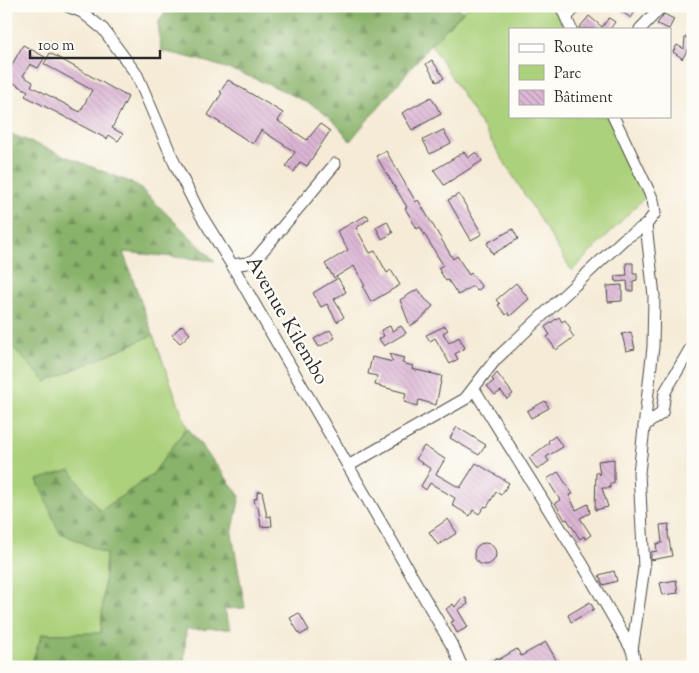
<svg xmlns="http://www.w3.org/2000/svg" width="699" height="673" viewBox="0 0 699 673" font-family="'Sorts Mill Goudy',serif">
<defs>
<pattern id="forest-firs" width="22" height="20" patternUnits="userSpaceOnUse" patternTransform="scale(1.25)"><rect width="22" height="20" fill="#89b36b"/><path d="M5 1l3.5 6h-7zM16 11l3.5 6h-7z" fill="#709258"/></pattern>
<pattern id="building-back-hatch" width="6" height="6" patternUnits="userSpaceOnUse" patternTransform="scale(1.25)"><rect width="6" height="6" fill="#dbb5d4"/><path d="M-1 5l2 2M0 0l6 6M5-1l2 2" fill="none" stroke="#bc9cb6"/></pattern>
</defs>
<rect width="100%" height="100%" fill="#fdfcf7"/>
<filter id="ink" filterUnits="userSpaceOnUse"><feTurbulence type="fractalNoise" baseFrequency=".02" numOctaves="2"/><feDisplacementMap in="SourceGraphic" scale="10" xChannelSelector="R" yChannelSelector="G"/><feConvolveMatrix kernelMatrix="1 2 1 2 8 2 1 2 1" color-interpolation-filters="sRGB"/></filter>
<filter id="wash" filterUnits="userSpaceOnUse"><feTurbulence type="fractalNoise" baseFrequency=".0096" numOctaves="4" result="noise"/><feDisplacementMap in="SourceGraphic" scale="20" xChannelSelector="R" yChannelSelector="G"/><feGaussianBlur stdDeviation="1.12" result="paint"/><feColorMatrix in="noise" values="0 0 0 0 0 0 0 0 0 0 0 0 0 0 0 0 0 1.4 0 .05"/><feComposite in="paint" operator="in"/></filter>
<g filter="url(#wash)">
<rect width="100%" height="100%" fill="#f5ebd6"/>
<g fill="#acd17b" stroke="#6c7e53">
<path d="M468,6H554L565,29H510V116H608L647,195L572,271L431,44Z"/>
<path d="M153,335L187,427L152,475L99,512L70,471L59,532L106,554L101,633L42,634L30,667H6V340L46,382Z"/>
</g>
<g fill="url(#forest-firs)" stroke="#5a6f4b">
<path d="M170,6H458L463,12L431,44L350,141C341,128 330,117 317,108C308,102 296,97 286,92C247,74 204,59 161,51L158,23Z"/>
<path d="M6,132L137,185L215,261L123,252L153,335L46,382L6,340Z"/>
<path d="M187,427L240,496L232,534L245,608L224,609L231,629L186,630L184,667H30L42,634L101,633L106,554L59,532L37,480L70,470L100,511L152,475Z"/>
</g>
<g id="blocks">
<g fill="url(#building-back-hatch)">
<path d="M614,6H639L631,18Z"/>
<path d="M664,14L674,19L669,29L657,24Z"/>
<path d="M589,16L602,27L609,18L615,22L610,29H578Z"/>
<path d="M685,37L693,38V42L682,59V58L673,52L677,45L684,49Z"/>
<path d="M23,45L45,57L38,68L30,64L23,76L33,82L31,86L80,112L92,90L44,64L50,53L128,97L112,128L123,134L118,141L109,135L107,139L25,96L28,91L6,79L14,61Z"/>
<path d="M432,60L444,78L437,82L426,64Z"/>
<path d="M228,80L283,113L278,121L307,140L320,124L330,131L307,166L300,162L294,172L286,166L295,152L261,130L253,144L208,115L222,93L220,92Z"/>
<path d="M431,97L441,114L412,130L402,113Z"/>
<path d="M443,130L451,143L430,154L423,140Z"/>
<path d="M386,151L416,202L418,200L453,259L457,256L469,275L471,273L482,287L477,291L473,286L458,295L448,280L446,281L438,268L443,265L420,227L417,229L405,208L407,207L376,156Z"/>
<path d="M464,152L468,158L476,152L482,161L444,185L434,170Z"/>
<path d="M459,194L482,234L471,240L448,200Z"/>
<path d="M367,215L369,219L356,228L370,253L375,251L387,273L391,270L400,285L371,302L363,287L365,286L354,266L334,278L325,264L348,250L337,231Z"/>
<path d="M387,221L393,233L382,239L376,227Z"/>
<path d="M513,229L518,239L493,254L487,243Z"/>
<path d="M626,263H633V274H637V280L633,281V291H628L627,281L616,282L615,276L627,275Z"/>
<path d="M338,278L346,292L334,299L344,317L337,322L327,304L321,307L313,293Z"/>
<path d="M516,283L529,299L510,316L508,313L506,315L498,305L500,304L496,300Z"/>
<path d="M622,285V301L608,302L607,286Z"/>
<path d="M418,289L425,299L433,306L420,320L410,326L400,300Z"/>
<path d="M559,317L562,322L565,320L571,329L569,330L574,337L556,350L547,337L550,335L545,327Z"/>
<path d="M182,325L190,334L180,343L172,335Z"/>
<path d="M390,326L392,331L401,326L406,333L384,346L379,339L384,336L381,330Z"/>
<path d="M445,326L448,330L443,333L449,343L459,337L465,348L455,354L458,359L450,364L435,338L430,341L426,335Z"/>
<path d="M330,330L335,338L319,347L314,339Z"/>
<path d="M631,332L635,349L626,351L622,334Z"/>
<path d="M389,354L404,358L402,363L413,366L412,369L442,376L436,405L419,400L417,406L404,402L406,393L375,385L377,376L368,374L372,357L393,362Z"/>
<path d="M497,373L513,394L507,399L501,391L495,395L487,386L494,381L492,379Z"/>
<path d="M545,401L549,408L531,418L527,411Z"/>
<path d="M457,427L486,445L479,455L450,438Z"/>
<path d="M555,436L563,447L546,457L549,461L539,469H537L529,458L549,443L548,441Z"/>
<path d="M424,446L445,459L436,474L460,488L476,463L509,483L501,495L496,492L487,507L485,506L479,514L473,510L470,516L452,505L455,498L430,483L426,490L421,486L431,469L416,459Z"/>
<path d="M614,459V483H610V488H602L608,507L595,510L596,471L600,475L598,461Z"/>
<path d="M558,472L573,494L569,495L576,510L588,504L590,513L580,518L591,535L585,539L584,536L580,539L567,519L565,520L555,503L560,500L547,479Z"/>
<path d="M262,491L267,517L271,516L272,526L261,527L258,506L256,507L254,499L257,498V492Z"/>
<path d="M448,519L457,533L438,545L429,532Z"/>
<path d="M669,524L668,534L672,556L651,560V552L657,551L656,544L662,543L660,525Z"/>
<circle cx="485" cy="554" r="11"/>
<path d="M614,571L617,581L603,585L599,575Z"/>
<path d="M676,580L678,593L663,595L660,583Z"/>
<path d="M466,598L468,604L458,610L468,627L457,633L451,622L454,621L446,609L453,604L455,607L461,599Z"/>
<path d="M590,602L594,609L571,622L568,615Z"/>
<path d="M299,613L309,630L300,635L290,618Z"/>
<path d="M546,642L560,667H481L497,658L498,660L517,649L521,656Z"/>
</g>
</g>
</g>
<g filter="url(#ink)">
<use href="#blocks" fill-opacity="0" stroke="#494845" stroke-width="1"/>
<g fill="none" stroke-linecap="round" stroke-linejoin="round">
<defs>
<g id="minor">
<path d="M67,6L82,12L103,29L137,75L175,164L199,212L232,265L454,649L462,667"/>
<path d="M561,6L571,29"/>
<path d="M567,17L576,6"/>
<path d="M640,29L662,6"/>
<path d="M232,265L247,263L255,260L335,164"/>
<path d="M474,389L583,565L632,650L636,667"/>
<path d="M644,426L662,413L665,392L693,344"/>
<path d="M348,466L465,399L496,359L624,239L646,225L655,213L653,200L613,116"/>
<path d="M632,650L644,568L639,473L653,347L654,296L646,225"/>
</g>
</defs>
<use href="#minor" stroke="#494845" stroke-width="13"/>
<use href="#minor" stroke="#fff" stroke-width="11"/>
</g>
</g>
<g text-anchor="middle" dominant-baseline="central" stroke-width="4.5" stroke-linejoin="round" paint-order="stroke">
<g font-size="20" fill="#2b2b2b" stroke="#fdfcf7">
<text transform="translate(286 321) rotate(60)">Avenue Kilembo</text>
</g>
</g>
<rect width="699" height="673" fill="none" stroke="#fdfcf7" stroke-width="25"/>
<rect x="509" y="28" width="162" height="90" fill="#fdfcf7" stroke="#a9a8a5"/>
<rect x="519" y="44" width="25" height="8" fill="#ffffff" stroke="#a9a8a5"/>
<text x="554" y="52" font-size="15" fill="#2b2b2b">Route</text>
<rect x="519" y="65" width="25" height="15" fill="#acd17b" stroke="#a9a8a5"/>
<text x="554" y="78" font-size="15" fill="#2b2b2b">Parc</text>
<rect x="519" y="90" width="25" height="15" fill="url(#building-back-hatch)" stroke="#a9a8a5"/>
<text x="554" y="102" font-size="15" fill="#2b2b2b">Bâtiment</text>
<path d="M30 50v8h130v-8" fill="none" stroke="#2b2b2b" stroke-width="2.5"/>
<text x="38" y="50" font-size="15" fill="#2b2b2b" stroke="#fdfcf7" stroke-width="4" paint-order="stroke">100 m</text>
</svg>
